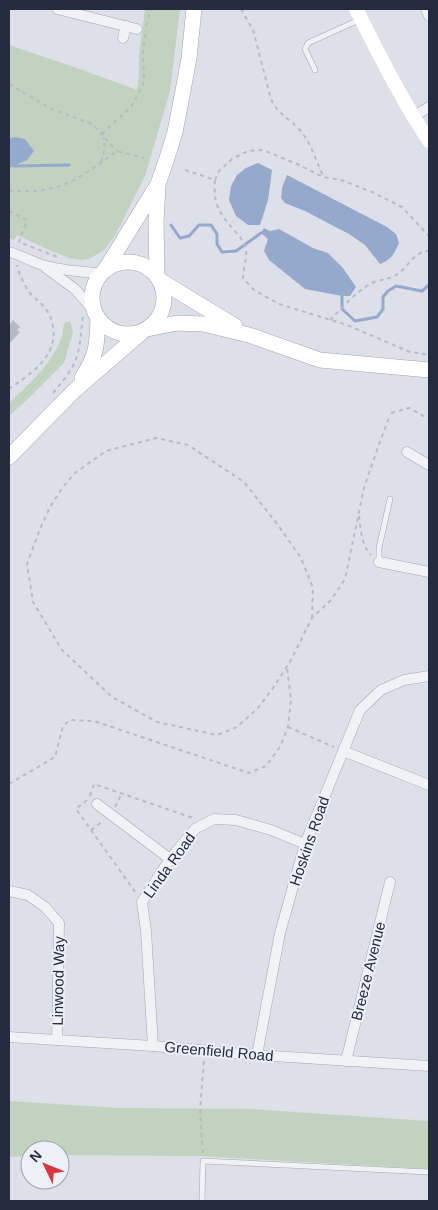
<svg xmlns="http://www.w3.org/2000/svg" width="438" height="1210" viewBox="0 0 438 1210" font-family="Helvetica,sans-serif">
<rect width="100%" height="100%" fill="#dde0e8"/>
<g fill="#c1d3be">
<path d="M145,9H180L170,91L145,176L116,234L104,250L89,259L82,260L69,258L49,250L17,235L14,240L9,238V45L77,68L137,90L139,74V55Z"/>
<path d="M70,321L73,332L64,363L29,398L9,416V403C29,384 51,365 61,339C63,334 63,328 64,323Z"/>
<path d="M9,1101L119,1108L251,1109L429,1121V1169L198,1156L60,1155V1150H30V1156L9,1157Z"/>
</g>
<g fill="#95a9cc">
<path d="M14,137L25,139L34,151L27,160L9,168V139Z"/>
<path d="M258,163L272,170L268,200L260,225H248L236,216L229,200L231,186L237,175L246,168Z"/>
<path d="M287,175L387,227L396,234L399,243C394,254 392,259 380,264L365,245L349,234L305,211L285,203L281,198L282,188Z"/>
<path d="M264,228L270,231L279,229L313,248L328,253L343,268L356,287L350,296H342L305,289L269,260L264,251L268,239L261,233Z"/>
</g>
<g fill="none" stroke-linecap="round" stroke-linejoin="round">
<g stroke="#95a9cc" stroke-width="3">
<path d="M14,166L69,165"/>
<path d="M171,225L180,238L189,236L199,225H211L217,234V244L222,252L236,251L261,233"/>
<path d="M342,296V309L355,321L377,317L383,309V297L388,291L396,286L422,291L429,285"/>
</g>
</g>
<path fill="#b4b9c6" d="M13,320L20,327L17,330L20,332L9,344V322L10,324Z"/>
<g fill="none" stroke-linecap="round" stroke-linejoin="round">
<defs>
<g id="lane">
<path d="M315,70L305,49L308,43L361,19"/>
<path d="M379,562V548L390,499"/>
<path d="M202,1201L203,1161L429,1172"/>
</g>
<g id="street">
<path d="M57,9L137,29"/>
<path d="M426,9L429,16"/>
<path d="M123,38L126,26"/>
<path d="M413,117L429,107"/>
<path d="M9,252C22,255 33,263 46,266C64,271 82,271 101,274"/>
<path d="M46,268L75,289L95,312"/>
<path d="M407,452L429,465"/>
<path d="M379,562L429,572"/>
<path d="M343,751L429,785"/>
<path d="M97,804L170,859"/>
<path d="M9,891L28,895L45,907L59,923L57,1040"/>
<path d="M9,1037L153,1046L257,1055L429,1066"/>
<path d="M153,1046L146,931L142,902L170,859L195,829L214,819L236,820L271,830L305,844"/>
<path d="M257,1055L280,933L305,844L360,710L381,690L404,680L429,676"/>
<path d="M346,1061L390,882"/>
</g>
<g id="primary">
<circle cx="128" cy="298" r="36"/>
<path d="M105,270L158,184L167,158L175,132L182,96L189,58L194,9"/>
<path d="M157,276L156,221L158,186"/>
<path d="M161,281L235,326"/>
<path d="M147,329L177,323L203,324L249,335L320,360L429,370"/>
<path d="M82,378C97,354 97,346 98,318"/>
<path d="M9,457L75,390L142,332"/>
</g>
</defs>
<use href="#lane" stroke="#a2a6b2" stroke-width="6"/>
<use href="#street" stroke="#a2a6b2" stroke-width="11"/>
<use href="#primary" stroke="#9ca3b5" stroke-width="16"/>
<g stroke="#b7bbc3" stroke-width="2" stroke-dasharray="4 4" stroke-linecap="butt">
<path d="M241,9L253,30L271,99C278,115 289,118 300,130C311,143 316,161 323,176"/>
<path d="M146,26L151,9"/>
<path d="M9,84L52,109L92,124L117,151"/>
<path d="M102,134L131,107L141,89L144,80L143,53L145,35"/>
<path d="M101,162L105,148L103,137"/>
<path d="M185,170L215,180C213,204 219,213 234,230C240,237 245,242 246,251C247,258 243,270 243,278L254,290L279,304L347,325L410,352L425,354L429,357"/>
<path d="M215,180L219,171L232,159L248,151L263,150L297,164L323,177L341,180L372,192L402,207L429,236"/>
<path d="M9,191C22,191 36,192 48,189C75,184 96,166 117,151L144,158"/>
<path d="M9,211L27,220L19,242L60,258"/>
<path d="M330,320C343,307 357,290 374,282C383,279 392,279 399,273C410,265 413,252 429,251"/>
<path d="M9,389C30,374 58,357 53,327C52,320 50,315 46,309C42,303 35,299 30,293C24,285 19,274 17,265"/>
<path d="M53,393C62,382 73,370 77,356C81,343 81,329 83,316L82,313"/>
<path d="M391,413L409,408L429,419"/>
<path d="M359,516C361,530 361,545 371,555"/>
<path d="M312,618L313,588L301,558L278,525L244,482L188,445L156,438L106,451L75,473L63,487L50,507L40,529L27,564L33,602L62,650L112,697L157,722L217,735L237,727L258,708L273,688L291,660L312,618L331,600L345,579L364,488L378,447L390,415"/>
<path d="M288,727L334,747"/>
<path d="M9,784L55,757L63,726L70,720L94,721L249,773L266,766L280,747L288,727L291,700L287,667"/>
<path d="M90,796L94,784L193,818"/>
<path d="M87,800L76,809L136,893"/>
<path d="M115,807L122,793"/>
<path d="M91,830L103,821"/>
<path d="M203,1153L200,1111L204,1060"/>
</g>
<use href="#lane" stroke="#f0f2f6" stroke-width="5"/>
<use href="#street" stroke="#f0f2f6" stroke-width="10"/>
<path stroke="#fff" stroke-width="14" d="M356,9C379,54 401,99 429,141"/>
<use href="#primary" stroke="#fff" stroke-width="15"/>
</g>
<g text-anchor="middle" dominant-baseline="central" stroke-width="4" stroke-linejoin="round" paint-order="stroke">
<g font-size="15" fill="#252c40" stroke="#edf0f6">
<text transform="translate(309 841) rotate(-71)">Hoskins Road</text>
<text transform="translate(169 865) rotate(-54)">Linda Road</text>
<text transform="translate(368 971) rotate(-76)">Breeze Avenue</text>
<text transform="translate(58 981) rotate(-89)">Linwood Way</text>
<text transform="translate(219 1051) rotate(5)">Greenfield Road</text>
</g>
</g>
<rect width="438" height="1210" fill="none" stroke="#252c40" stroke-width="20"/>
<g transform="translate(45 1165) rotate(313)"><circle r="24" fill="#edf0f6" stroke="#9da2ad"/>
<path d="M0-4L9 19L0 12L-9 19Z" fill="#d9363d"/>
<text y="-8" font-size="14" font-weight="bold" text-anchor="middle" fill="#252c40">N</text>
</g>
</svg>
